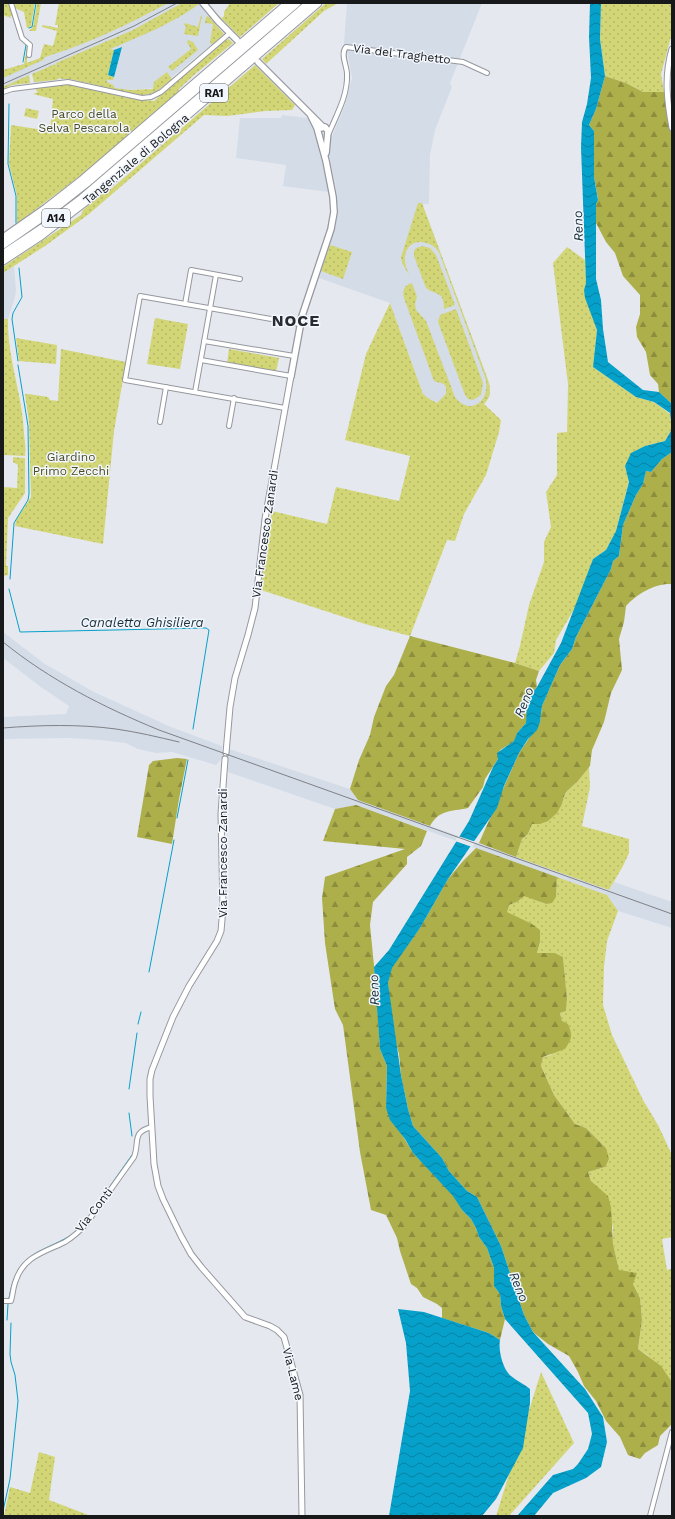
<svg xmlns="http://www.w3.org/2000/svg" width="675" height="1519" viewBox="0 0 675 1519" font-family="'Work Sans',sans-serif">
<defs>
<pattern id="grass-dots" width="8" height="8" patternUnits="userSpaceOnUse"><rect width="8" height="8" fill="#d3d677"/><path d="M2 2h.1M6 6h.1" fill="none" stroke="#b4b766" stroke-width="1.8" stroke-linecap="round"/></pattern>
<pattern id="forest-firs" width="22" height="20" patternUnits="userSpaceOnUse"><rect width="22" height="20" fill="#adaf4b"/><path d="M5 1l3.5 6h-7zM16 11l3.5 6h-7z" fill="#8c8e3e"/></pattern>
<pattern id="water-waves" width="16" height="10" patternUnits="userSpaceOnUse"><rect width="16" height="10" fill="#06a1ca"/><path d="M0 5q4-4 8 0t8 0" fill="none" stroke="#0682a3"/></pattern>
</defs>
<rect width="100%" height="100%" fill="#e5e9ef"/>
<g fill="#d4dce8">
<path d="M147,3H194L196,6L199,4L212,21L224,34L159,88L125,90L69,77L62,79L60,78L56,80L35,83L32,74L29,75L30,83L12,85L3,90V70L36,60L60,45Z"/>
<path d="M347,3H482L450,83L452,87L435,130L430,155L429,202L428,204H422L488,380L490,388V396L484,404L453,410L428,398L423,394L390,303L319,278L336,224L338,212L336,189L329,155V144L345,105L352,78L347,51L344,43Z"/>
<path d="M282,115L307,118L311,123L319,142L329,192L283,186L286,165L236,158L240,118H281Z"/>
<path d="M14,266L16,290L15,297L8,319H3V273Z"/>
<path d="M3,632L45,664L94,692L171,727L222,746V752L229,754V749L350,789L358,800L609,890L614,882L672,902V928L618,911L607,895L356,805L335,809L228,772V760L222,758L216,765L172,752L156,753L138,749L126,743L100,740L68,738L3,739V717L66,714L69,706L41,687L3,658Z"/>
</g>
<g fill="url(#grass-dots)">
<path d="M3,3H9L13,16H10L11,18L3,15Z"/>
<path d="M15,3H35L31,26L29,28H27L24,12L15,8Z"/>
<path d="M37,3H41L36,31H29L33,27Z"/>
<path d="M59,3H168C129,24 88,44 45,57L43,60L3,78V70L24,64L27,46V63L40,58L44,44L53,46L57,31L42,27L43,25L58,28V25H55Z"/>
<path d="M182,3L199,4C172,24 141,36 110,49L114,50L108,75L114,77L113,80H107V82L113,85L115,88L130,90L153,89L154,82L167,72L172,79C161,88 154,96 139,95L70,79H62L60,78L56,80L34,82L32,74L55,64L57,67L56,63L133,30Z"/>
<path d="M230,3H279L240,37L217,14L222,18L224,16V12Z"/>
<path d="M326,3H338L324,11L266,64L262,59Z"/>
<path d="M601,3H672V33L661,74L664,92H643L626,83L605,76L600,39Z"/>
<path d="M201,15L202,16L198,36L184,34L186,26L184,25L185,23L198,27Z"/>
<path d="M208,16L224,34L212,45L210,42L213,24L205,23L206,17Z"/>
<path d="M229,39L233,43L194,75L178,90L179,91L80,176L15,225L17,222V196L9,164L11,125L50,131L53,99L33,94L38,92L36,90V87L66,84H74L129,98L154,101L224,41Z"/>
<path d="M188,40L193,42L198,50L172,71L168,67L191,49L187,42Z"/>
<path d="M255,65L295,105L292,110L265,111L227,116L204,115L89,214L45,246L3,273V267L81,215L83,210L108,189H111Z"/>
<path d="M29,75L30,83L12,85L3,90V87Z"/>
<path d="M26,108L39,111L37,119L24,116Z"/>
<path d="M418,203H422L488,380C491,389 491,397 484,404L501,420L499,432L486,475L464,514L455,541L447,540L410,636L365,624L261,590L265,551L272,511L327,524L336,487L399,501L410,456L345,440L366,354L390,303L423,394L428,398L437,403L446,394V387L444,384L434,381L404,298C402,291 404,285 412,283L417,297L415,304L416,310L426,321L455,397C470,417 492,401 485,377L439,252C430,239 408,237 405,256C404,263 407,269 409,275L402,263L401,257Z"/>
<path d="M330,245L352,252L343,279L321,271Z"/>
<path d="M423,246L430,248L436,255L455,305L444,309C444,290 436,296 426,288L414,256V251L416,248Z"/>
<path d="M567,247L585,260L586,283L584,291L597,330L593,367L636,397L654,402L670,414L672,429L665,441L645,446L625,466L629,481L616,531L606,550L593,559L577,604L556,640L554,653L539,671L515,663L520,646L529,605L544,562V542L551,527L546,492L557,475V433L567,432L568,384L553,263Z"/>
<path d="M456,309L483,383L481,395L473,400L468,399L465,395L438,322L440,315Z"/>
<path d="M155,318L188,324L180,369L147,364Z"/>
<path d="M3,319H8C7,358 23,396 24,434C25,441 26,449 25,456L4,455Z"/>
<path d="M16,338L57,345L56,364L19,361Z"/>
<path d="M61,349L126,362L114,431L103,544L15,526L16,520L31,497L29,423L25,394C32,394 40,396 48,397L50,400L58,401Z"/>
<path d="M229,349L279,358L276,372L227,363Z"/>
<path d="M13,457L25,458V493L8,518L6,566H8V575L3,576V487L17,488L18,465L13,462Z"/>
<path d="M589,767L590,787L582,826L629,839V853L623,866L609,890L516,857L522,839L528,834L532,824H540L562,804L565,793L578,781Z"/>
<path d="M557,877L607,895L618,911L607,941L604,967L603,1005L612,1035L643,1100L658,1125L672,1155V1237L662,1239L667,1270L672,1269V1382L647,1355L638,1349L642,1320L640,1298L633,1284L619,1270L613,1244V1227L598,1189L591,1181L588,1172L605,1167L606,1148L586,1128L575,1124L567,1113L554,1095L541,1066L543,1057L551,1055L562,1021L560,1013L566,1011L567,999L563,957L555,953H537L540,942L506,912L509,905L517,902L524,895L545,904L556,897Z"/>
<path d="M541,1372L574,1443L509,1516H496Z"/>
<path d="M39,1452L55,1457L49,1500L91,1516H4L10,1487L30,1493Z"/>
</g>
<g fill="url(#forest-firs)">
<path d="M605,76L626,83L643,92H664L672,139V404L659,392L658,384L650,375L646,352L637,337L636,327L640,314V295L623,276L615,253L606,242L596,223V204L598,199L594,177V131L589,125L596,109Z"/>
<path d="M672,452V584C655,583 637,594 626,606L624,622L619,639L622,670L611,693L604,722L592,750L590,766L578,781L565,793L562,804L557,813L548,821L540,824H532L528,834L522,839L516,857L479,843L519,753L540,722L542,706L560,665L572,649L576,637L611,569L613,561L619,556L623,525L636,495L643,484L646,471L651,472L662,459Z"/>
<path d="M410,636L515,663L539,671L536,680L537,687L530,696L526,723L517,733L515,741L500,750L498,759L485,779L483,787L468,808C450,812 440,809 430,826L358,800L350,789L359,760L370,735L374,717L386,686L394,675Z"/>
<path d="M177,758L187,759L179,799L172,844L137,837L149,765L153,761Z"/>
<path d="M356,805L427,831L421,846L407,857V864L373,902L370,925L376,986L380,1049L387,1066L386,1108L413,1153L454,1196L462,1210L471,1219L476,1228L479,1237L487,1248L494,1268V1286L500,1294L501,1306L505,1319L500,1340L489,1333L442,1318V1308L437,1304L423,1297L417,1288L411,1284L400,1251L397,1238L386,1215L371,1210L360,1152L343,1025L335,1009L325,943L322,898L325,877L405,849L323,841L335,809Z"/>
<path d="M476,848L557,877L556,897L552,903L546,904L524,896L517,902L509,905L507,912L532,924L540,930V942L537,953H555L563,957L567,999L566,1011L560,1013L562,1021L568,1024C573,1036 572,1038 565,1049L543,1057L541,1066L554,1095L567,1113L575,1124L586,1128L606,1148L609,1159L605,1167L588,1172L591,1181L608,1196L611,1207L613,1244L619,1270L637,1273L633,1284L640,1298L642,1320L638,1349L661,1366L672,1382V1424L660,1436L658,1445L645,1453L640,1459L628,1455L620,1437L606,1421L596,1401L584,1386L578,1372L569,1356L548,1344L533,1332L524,1315L501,1246L477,1197L467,1191L449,1171L442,1158L413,1126L408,1109L401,1075L399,1054L395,1040L390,1005L388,983L391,968L420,928L448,879L463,861Z"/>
</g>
<g fill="url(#water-waves)">
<path d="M590,3H601L600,39L605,76L596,109L589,125L594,131V177L598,200L596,204V279L601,300L603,329L608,362L643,390L659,392L672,404V452L662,459L651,472L646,471L643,484L636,495L623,525L619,556L613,561L611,569L576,637L572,649L560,665L542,706L540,722L537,730L528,739L519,753L504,786L497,808L448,879L420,928L392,968L388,983L401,1075L408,1109L413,1126L442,1158L449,1171L467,1191L477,1197L501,1246L524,1315L533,1332L585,1389L603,1417L607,1442L601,1467L586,1478L553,1493L534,1516H517L553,1475L573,1469L578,1464L588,1449L592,1434L588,1413L505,1319L501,1306L500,1294L494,1286V1268L487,1248L479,1237L476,1228L471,1219L462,1210L453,1196L413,1153L405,1139L390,1120L386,1108L387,1066L380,1049L374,967L389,950L469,821L493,767L498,759L497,753L514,741L517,733L526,723L527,704L530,696L537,687L561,643L593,559L606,550L616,531L629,482L625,466L631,453L645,446L665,441L672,429L670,413L654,402L636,397L593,367L597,330L585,298L584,290L586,283L581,147L582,122L587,104L591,78L589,37Z"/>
<path d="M122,47L114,77L108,75L114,50Z"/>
<path d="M398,1309L424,1312L489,1333L500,1340C498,1350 503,1370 511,1376C517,1381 524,1384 530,1389V1403L523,1448L496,1499L482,1516H389L410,1391L406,1343Z"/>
</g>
<path fill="#e5e9ef" d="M458,836L476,842L472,847L455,841Z"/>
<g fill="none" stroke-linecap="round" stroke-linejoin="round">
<g stroke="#06a1ca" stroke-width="1">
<path d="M29,28L32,27L36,3"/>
<path d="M23,62L26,45"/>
<path d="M9,104L8,164L16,196V223"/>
<path d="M18,361L12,319L13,313L22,297L19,268"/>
<path d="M10,579L14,523L28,500L29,494L28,426L18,365"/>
<path d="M9,589L20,632L206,628L209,630L193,729"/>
<path d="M177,818L188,760"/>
<path d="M149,972L174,840"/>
<path d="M138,1024L141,1012"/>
<path d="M129,1089L137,1033"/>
<path d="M129,1113L132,1136"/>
<path d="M82,1226L132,1155"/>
<path d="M9,1298C17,1253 36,1255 70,1236"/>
<path d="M7,1320L8,1304"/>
<path d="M3,1511L10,1479L18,1401L15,1375L11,1362L10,1354L11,1323"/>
</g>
<defs>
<g id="minor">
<path d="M11,3L22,38L30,45L29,55"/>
<path d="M3,92L12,89L68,82L142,98L151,97L161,92L230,33"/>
<path d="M329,133C337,114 348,95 347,74C347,66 340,54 346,47L463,62L487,73"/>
<path d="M185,304L191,270L240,279"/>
<path d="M204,341L294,356"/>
<path d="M201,360L291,376"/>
<path d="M195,392L216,275"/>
<path d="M285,408L125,380L140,296L300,324"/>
<path d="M160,422L166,387"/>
<path d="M229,426L234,398"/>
<path d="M3,1301H11C13,1294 13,1287 16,1280C24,1256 45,1252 65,1242C73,1237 80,1231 86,1224L134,1157C140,1142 131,1132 152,1127"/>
<path d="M650,1516L672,1432"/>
</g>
<g id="tertiary">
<path d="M672,49C664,76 667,101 672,128"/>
<path d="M226,753L230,707L235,678L248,635L255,608L265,519L291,376"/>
<path d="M225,759L221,814L223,908L221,931L217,941L189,986L173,1017L152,1070L150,1079V1096L154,1164L158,1186L163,1199L181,1236L191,1254L202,1268L245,1317L270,1326L277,1330L284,1337L300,1395L302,1516"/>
</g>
<g id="secondary">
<path d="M203,3L218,21L237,40"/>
<path d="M258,62L323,127"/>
<path d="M321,128L325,127L328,131L326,153"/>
<path d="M291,376L302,316L331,229L334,212L333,197L326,161L317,128L311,116"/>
</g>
<g id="motorway">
<path d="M3,238L46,208L83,179L288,3"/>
<path d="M3,245L49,213L87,183L297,3"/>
<path d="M3,254L42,228L82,198L309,3"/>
<path d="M3,261L41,236L97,193L318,3"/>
</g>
</defs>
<use href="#minor" stroke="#95989e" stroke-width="6"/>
<use href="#tertiary" stroke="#95989e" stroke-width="7"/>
<use href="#secondary" stroke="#95989e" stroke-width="8"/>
<use href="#motorway" stroke="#95989e" stroke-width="9"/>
<use href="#minor" stroke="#fff" stroke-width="4"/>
<use href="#tertiary" stroke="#fff" stroke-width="5"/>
<use href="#secondary" stroke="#fff" stroke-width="5.5"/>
<use href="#motorway" stroke="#fff" stroke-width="7"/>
<g stroke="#7f8185" stroke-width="1">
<path d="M3,84L134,26L177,3"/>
<path d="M3,642C50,680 103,707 159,730L672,914"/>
<path d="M3,728C40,725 79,724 116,729C137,732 158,737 179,742"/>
</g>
</g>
<g text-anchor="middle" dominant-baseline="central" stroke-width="3" stroke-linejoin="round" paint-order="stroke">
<g fill="#f2f6fd" stroke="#595b5f" stroke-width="1">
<rect x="200" y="84" width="28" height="18" rx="3"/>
<rect x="42" y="209" width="28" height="18" rx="3"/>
</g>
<g font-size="11" font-weight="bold" fill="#18191b">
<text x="214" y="93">RA1</text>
<text x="56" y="218">A14</text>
</g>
<g font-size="12" fill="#18191b" stroke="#f2f6fd">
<text transform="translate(402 54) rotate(7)">Via del Traghetto</text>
<text transform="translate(136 159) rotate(-40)">Tangenziale di Bologna</text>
<text transform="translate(265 534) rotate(-82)">Via Francesco Zanardi</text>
<text transform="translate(223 853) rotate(-90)">Via Francesco Zanardi</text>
<text transform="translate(94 1210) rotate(-52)">Via Conti</text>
<text transform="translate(293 1374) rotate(76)">Via Lame</text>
</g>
<g font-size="12" fill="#4b4c22" stroke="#f2f6fd">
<text x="84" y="114">Parco della<tspan x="84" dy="14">Selva Pescarola</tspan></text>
<text x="71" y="457">Giardino<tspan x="71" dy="14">Primo Zecchi</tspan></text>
</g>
<g font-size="13" font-style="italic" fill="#1b3038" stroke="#f2f6fd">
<text transform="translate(578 226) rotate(-92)">Reno</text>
<text x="142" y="622">Canaletta Ghisiliera</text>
<text transform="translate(524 702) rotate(-68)">Reno</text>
<text transform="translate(374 990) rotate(-92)">Reno</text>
<text transform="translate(519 1287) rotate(68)">Reno</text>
</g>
<g font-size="16" font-weight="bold" letter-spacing="1" fill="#282b30" stroke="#f2f6fd">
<text x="296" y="320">NOCE</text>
</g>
</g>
<rect width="675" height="1519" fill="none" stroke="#18191b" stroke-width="8"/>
</svg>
